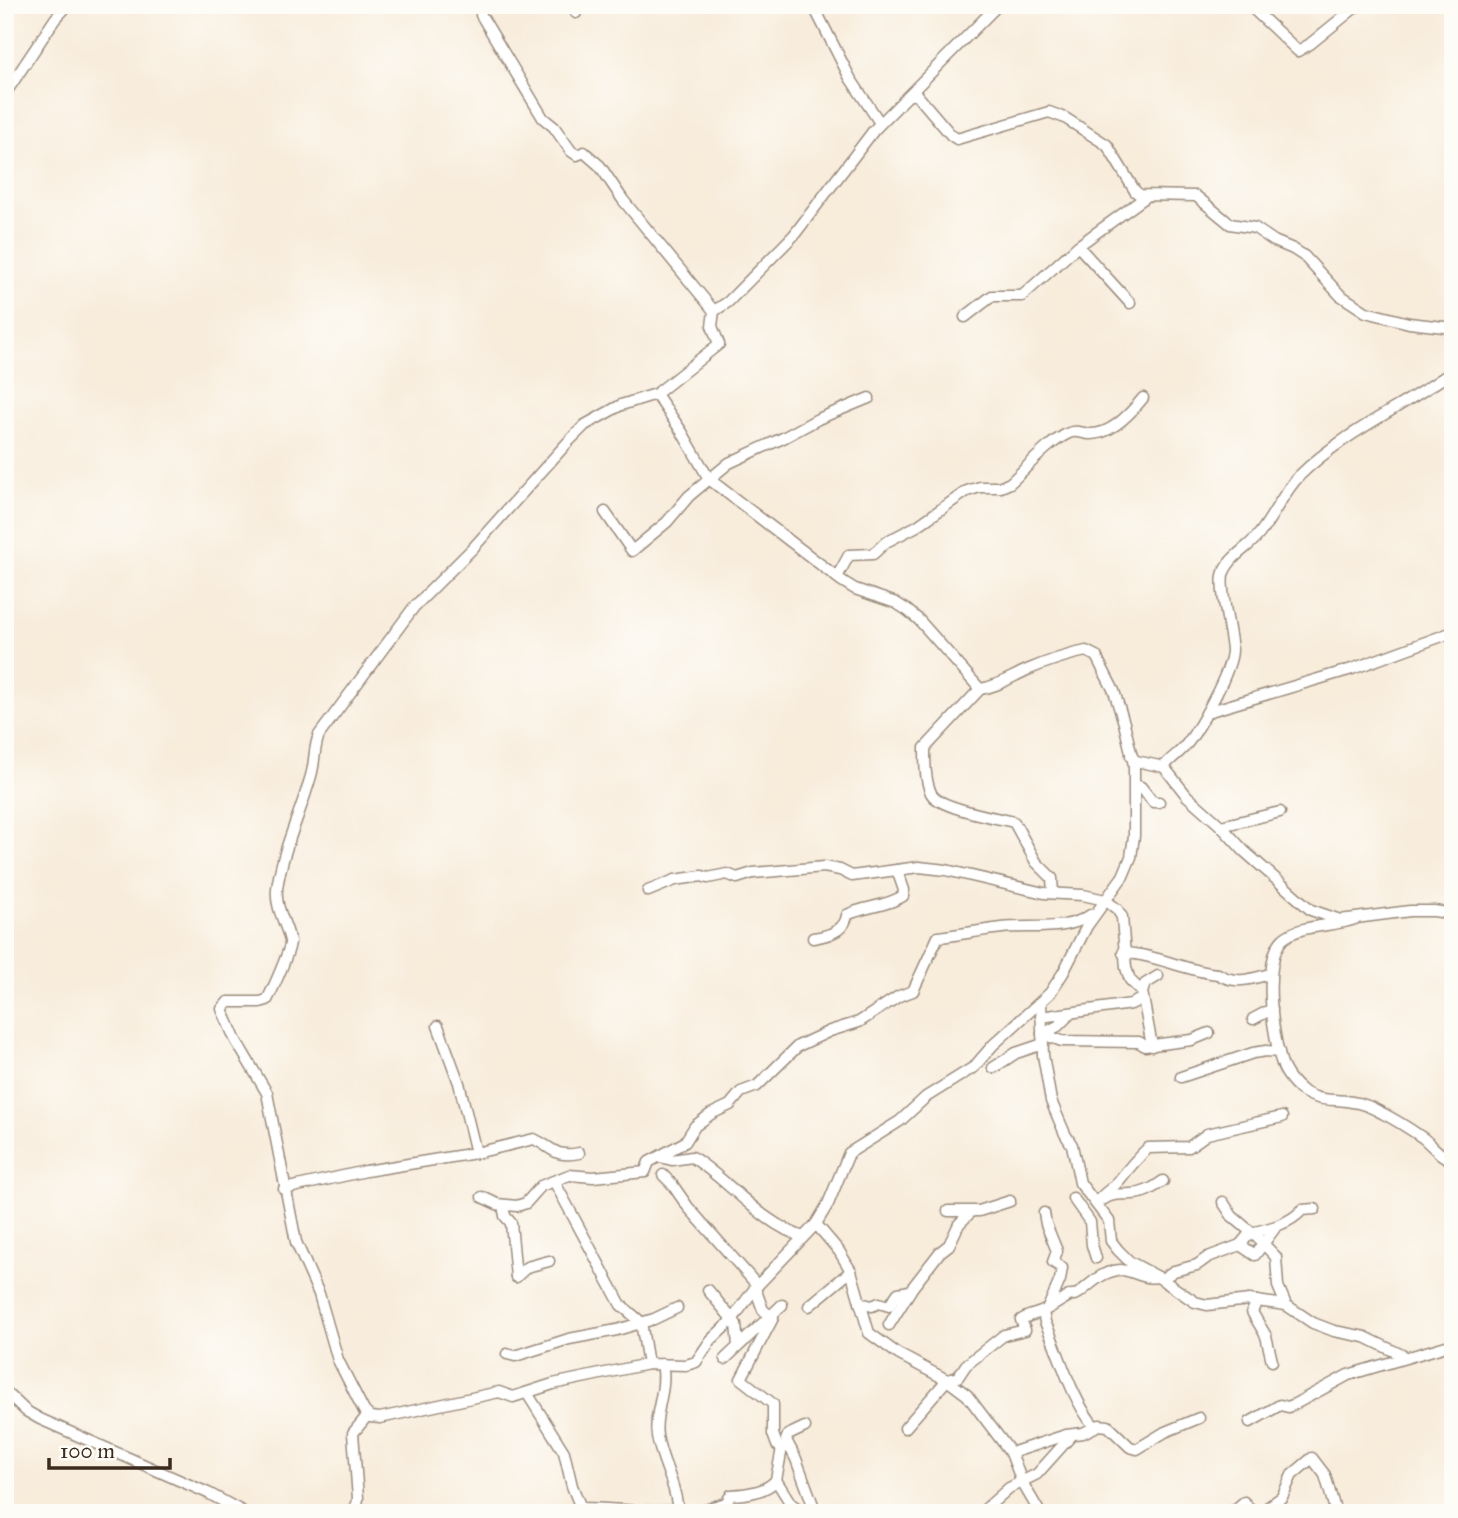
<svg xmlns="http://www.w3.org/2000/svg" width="1458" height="1518" viewBox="0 0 1458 1518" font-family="'IM FELL Great Primer',serif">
<rect width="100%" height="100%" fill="#fdfcf7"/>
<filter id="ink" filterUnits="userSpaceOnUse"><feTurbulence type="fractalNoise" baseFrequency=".0143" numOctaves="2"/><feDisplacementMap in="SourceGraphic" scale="14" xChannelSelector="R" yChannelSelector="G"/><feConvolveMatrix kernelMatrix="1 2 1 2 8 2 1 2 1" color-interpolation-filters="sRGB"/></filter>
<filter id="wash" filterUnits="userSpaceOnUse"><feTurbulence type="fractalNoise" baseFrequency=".00686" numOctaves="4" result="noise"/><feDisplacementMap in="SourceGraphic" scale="28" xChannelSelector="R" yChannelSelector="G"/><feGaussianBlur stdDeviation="1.57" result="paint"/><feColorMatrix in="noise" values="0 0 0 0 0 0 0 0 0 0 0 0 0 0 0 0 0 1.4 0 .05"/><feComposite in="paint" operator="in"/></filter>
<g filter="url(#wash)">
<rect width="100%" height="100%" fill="#f8ecdb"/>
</g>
<g filter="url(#ink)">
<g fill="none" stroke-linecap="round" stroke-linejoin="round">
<defs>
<g id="minor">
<path d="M573,5L576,13"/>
<path d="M813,5L850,78L880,123"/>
<path d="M1249,5L1298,51L1310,44L1358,5"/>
<path d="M481,15L543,118L554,127L571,151L577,155L584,152L600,166L623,200L714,311"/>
<path d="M5,94L55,19L68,5"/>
<path d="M909,95H917L951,135L957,139L1049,112L1065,118L1107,145L1135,191L1140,195L1196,196L1230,224L1255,228L1274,241L1293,249L1304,256L1340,295L1366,312L1409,323L1453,328"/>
<path d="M1078,246L1130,303"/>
<path d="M965,317L992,296H1022L1078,246L1147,196"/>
<path d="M656,394L682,432L709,479L842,581L855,589L896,603L907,610L919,620L980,689C997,687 1011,677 1027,670C1046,662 1066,655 1086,651L1096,656L1114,691L1124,723L1134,765V836L1131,857L1123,876L1087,926L1063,973L1050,993L993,1045L974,1067L926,1097L900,1121L849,1153L828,1204L816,1224L755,1288L732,1320L711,1340L696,1362L686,1365L648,1364L553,1384L513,1397L499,1392L380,1418L370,1417L364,1411L338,1360L319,1294L296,1242L267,1093L235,1039L222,1009L228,1002H260L267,1000C272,991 291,949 290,941C286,923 275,908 277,889C282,849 302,811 312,772C315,759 314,747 319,735L414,607L473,548L568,442L585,425L621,405L656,394L719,344L712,326L714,311L728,302L794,235L874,130L998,5"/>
<path d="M605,512L632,551L667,522L689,496L729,463L783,438L818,419L869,398"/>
<path d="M837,577L849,555L873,554L886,542L917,526L967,491L980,487H1001L1010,483C1028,467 1047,443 1069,433C1077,429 1082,434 1090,434C1111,435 1131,413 1143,398"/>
<path d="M980,689L925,748C925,762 925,780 931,793C937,808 997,818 1014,822L1036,862L1052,878L1053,893"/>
<path d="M1207,712L1352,669L1453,632"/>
<path d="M1131,756L1136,761L1164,767C1170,758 1179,754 1186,745C1199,729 1232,670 1232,650C1231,632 1218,585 1224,572C1230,556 1250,547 1260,533C1274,515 1283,493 1299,476C1342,433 1403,407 1453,371"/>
<path d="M1164,767L1187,796L1221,826L1244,851L1311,910L1340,920L1410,911H1434L1453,914"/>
<path d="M1135,785L1141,787L1153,802H1159"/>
<path d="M1221,826L1280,812"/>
<path d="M648,891L675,880L702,876L708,878L727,874L737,878L753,873L824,867L840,870L852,876L919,867L946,870L1044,893L1083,895L1105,900L1117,909L1122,917L1126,968L1130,980L1142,992L1152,1046"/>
<path d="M1355,919C1333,927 1300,924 1283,939C1261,960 1273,1044 1284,1069C1288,1077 1294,1084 1301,1090C1320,1103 1331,1098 1352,1102C1363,1103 1373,1108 1382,1113C1396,1120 1410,1129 1423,1138C1433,1146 1441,1158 1453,1160"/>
<path d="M813,938C828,936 845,931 847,915C865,906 886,907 903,896L904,890L897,870"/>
<path d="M1123,953C1155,954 1186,971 1218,974C1235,985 1252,979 1270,974"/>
<path d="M1142,992L1145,984L1158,976"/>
<path d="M1041,1003L1043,1055L1051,1101L1065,1134L1072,1145L1080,1183L1109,1221L1111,1241L1118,1250L1130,1262L1158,1277L1195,1302L1207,1305L1249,1300L1286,1305L1313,1323L1334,1331L1365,1337L1406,1357"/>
<path d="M1041,1017L1131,1004L1143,998"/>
<path d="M1253,1019L1272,1009"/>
<path d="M1042,1034L1062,1041L1139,1042L1145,1046L1192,1040L1209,1033"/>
<path d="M1042,1034L1058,1026L1070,1014"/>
<path d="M993,1068L1016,1053L1043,1044"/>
<path d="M1181,1077L1253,1053L1266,1051L1279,1052"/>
<path d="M476,1153L534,1139C553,1148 555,1158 579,1153"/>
<path d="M660,1157L672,1160L692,1157C731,1182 758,1221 803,1237"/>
<path d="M663,1175L672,1184L688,1207L757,1285"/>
<path d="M554,1181L621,1305L641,1322L648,1364"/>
<path d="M284,1189L366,1171L476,1153L459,1083L438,1026"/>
<path d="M482,1197L497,1204L517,1206L526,1203L541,1186L569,1175L593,1177L645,1172L649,1162L685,1142L695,1126L711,1114L730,1105L741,1092L757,1086L798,1046L830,1031L859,1022L899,996L913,991L938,937C959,935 981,930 1002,928C1032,925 1067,932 1092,914"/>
<path d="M1073,1198L1090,1222L1092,1245L1096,1258"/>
<path d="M1104,1199C1113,1193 1120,1195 1131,1194C1144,1194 1153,1188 1163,1181"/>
<path d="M1223,1202L1232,1216L1257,1237L1276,1257L1278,1286L1286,1305"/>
<path d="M1097,1203C1102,1193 1110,1191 1117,1183C1128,1169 1135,1160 1148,1148L1189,1147L1207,1134L1282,1117"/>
<path d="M503,1205L505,1216L511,1223L516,1277"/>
<path d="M948,1211H979L1010,1201"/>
<path d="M1044,1213L1046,1224L1057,1251L1053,1262L1062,1268L1060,1280L1048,1308"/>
<path d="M816,1224L839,1251L851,1271L869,1333L898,1354L947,1380L967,1395L1011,1453L1022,1482L1040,1513"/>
<path d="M1240,1245L1255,1255L1275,1228"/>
<path d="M516,1277L527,1267L549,1261"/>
<path d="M1162,1279L1174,1271L1197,1265L1208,1257L1240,1245L1250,1233C1268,1229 1290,1224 1302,1210L1315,1209"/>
<path d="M755,1288L763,1310L773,1318L741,1379L773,1404V1434L777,1445L782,1448L787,1445"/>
<path d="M708,1290L736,1324L738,1346"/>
<path d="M1257,1301L1252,1312L1266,1336L1272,1361"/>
<path d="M860,1303L872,1306L879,1303L889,1306L898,1293L910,1291"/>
<path d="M809,1306L851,1271"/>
<path d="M1043,1312L1045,1322C1061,1357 1070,1396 1094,1426"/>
<path d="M889,1325L912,1288L940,1252L949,1245L959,1224L971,1212"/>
<path d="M507,1354L515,1356L569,1339L617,1330L654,1319L677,1308"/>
<path d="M725,1359L782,1305"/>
<path d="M662,1364C668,1390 653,1413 657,1436C661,1460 674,1480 677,1504"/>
<path d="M5,1391L26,1411L40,1419L208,1493L245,1513"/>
<path d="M527,1393L564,1452L572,1486L583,1513"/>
<path d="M1250,1422L1280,1405L1288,1407L1295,1404L1348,1375L1453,1344"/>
<path d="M805,1427L788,1435L786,1440L796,1459L816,1513"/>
<path d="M905,1428L947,1380L958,1377L966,1365L1004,1335L1025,1330L1021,1320C1028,1315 1034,1315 1041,1312C1051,1308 1060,1301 1069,1296C1077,1292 1072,1298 1079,1293C1092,1283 1104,1270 1121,1270C1135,1271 1145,1280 1158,1277"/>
<path d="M782,1448L776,1480L791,1504L805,1513"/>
<path d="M1011,1453L1066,1435L1083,1433L1099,1425L1108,1426L1130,1447L1137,1449L1165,1432L1199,1418"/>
<path d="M582,1508C611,1508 640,1513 669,1511"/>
<path d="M699,1511L726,1503L731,1495C747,1494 766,1492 776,1480"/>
<path d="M349,1513L357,1505L358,1498L353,1433L367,1416"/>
<path d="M981,1513L1009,1488L1037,1474L1072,1435"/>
<path d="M1231,1513L1244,1502L1254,1513"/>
<path d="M1260,1513L1282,1497L1292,1475L1312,1458L1325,1475L1336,1513"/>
</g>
</defs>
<use href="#minor" stroke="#9a8b7c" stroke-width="13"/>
<use href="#minor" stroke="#fff" stroke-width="10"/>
</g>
</g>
<rect width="1458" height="1518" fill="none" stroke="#fdfcf7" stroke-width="28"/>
<path d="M49 1458v10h121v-10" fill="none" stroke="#3b2a1e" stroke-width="3.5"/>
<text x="60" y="1458" font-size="21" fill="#3b2a1e" stroke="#fdfcf7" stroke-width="5" paint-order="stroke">100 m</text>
</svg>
